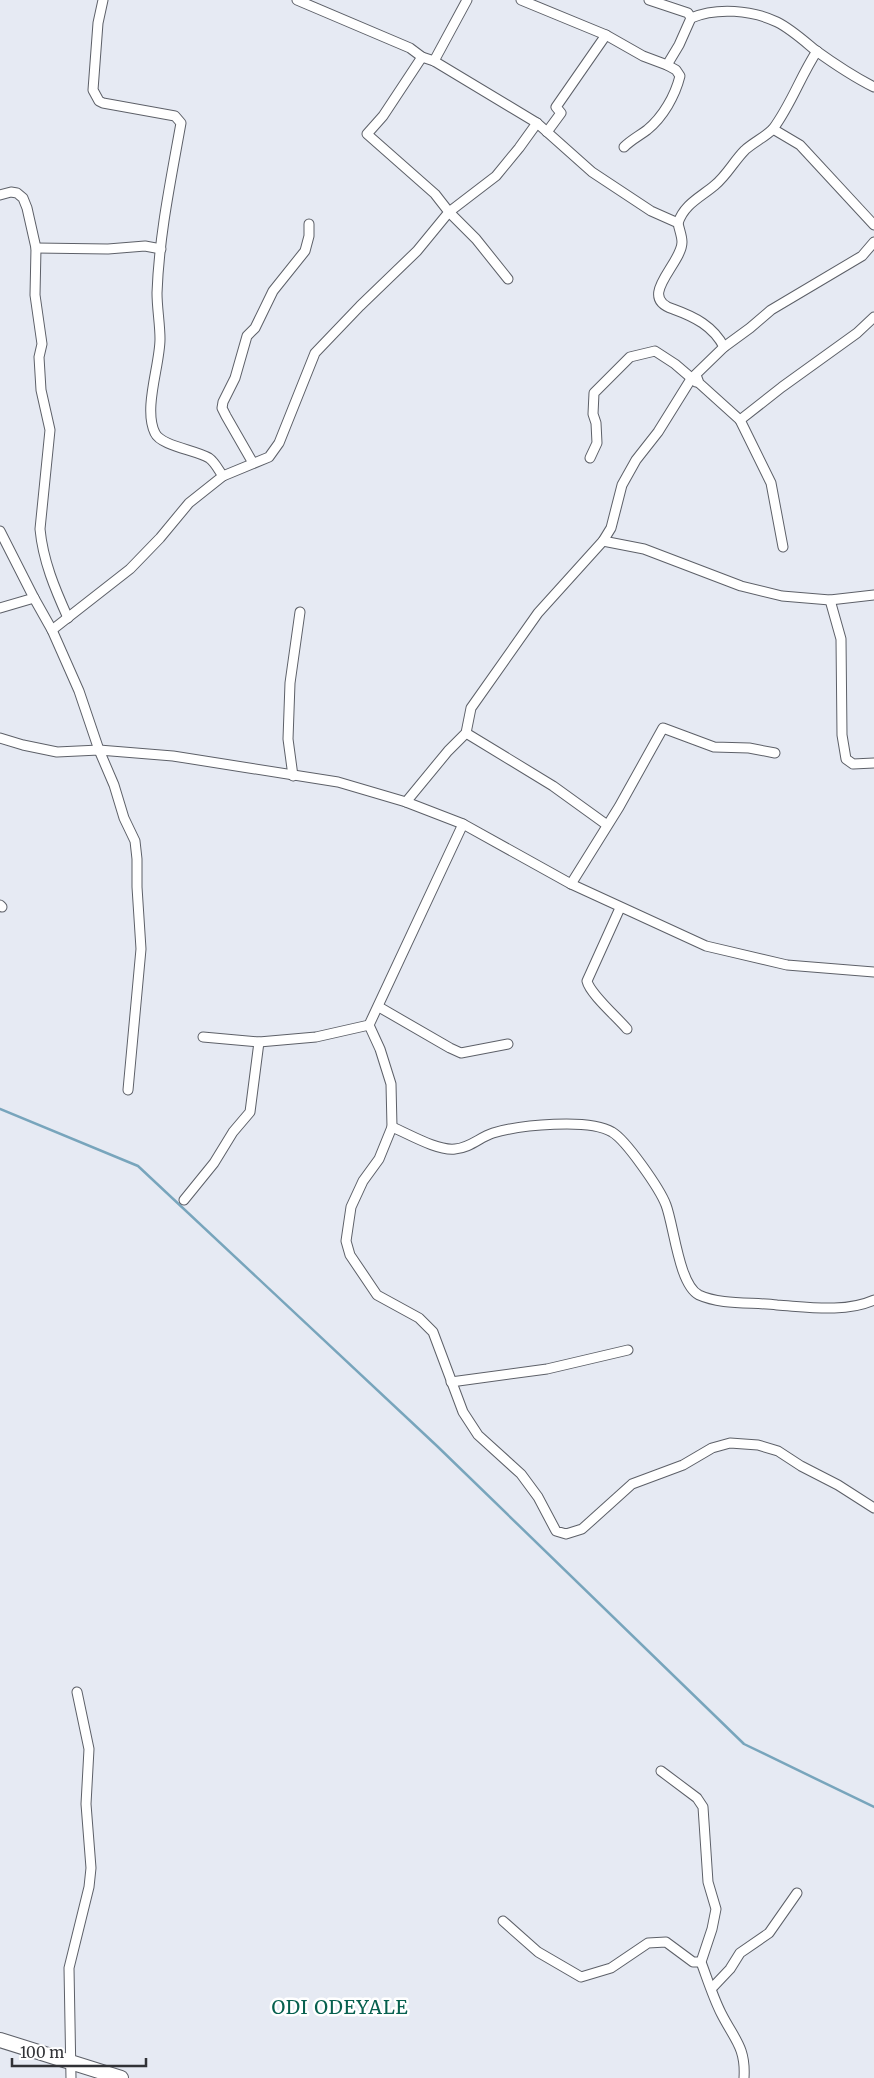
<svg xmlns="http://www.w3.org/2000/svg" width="874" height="2078" viewBox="0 0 874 2078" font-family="Merriweather,serif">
<rect width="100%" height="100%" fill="#e6eaf3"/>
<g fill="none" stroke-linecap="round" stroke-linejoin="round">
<path stroke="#78a5bc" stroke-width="2.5" d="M0,1109L138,1166L437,1446L744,1744L874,1807"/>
<defs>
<g id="minor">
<path d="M103,0L98,23L93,90L99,101L103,103L175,116L181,123C171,179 159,236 157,293C157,308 160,324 160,339C160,365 143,409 155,433C161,446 196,450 209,458C215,462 219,471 223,476"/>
<path d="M297,0L410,48L422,57L434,61L537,123L592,172L651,211L678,223C679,229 682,236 682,242C682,264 636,297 673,309C695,317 713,326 724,347"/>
<path d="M521,0L606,35L643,56L667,65L679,45L691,18L688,13L649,0"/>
<path d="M691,18C717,7 752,10 777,22C791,29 803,40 815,50C833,63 854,77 874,87"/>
<path d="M817,51C800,77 792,103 773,129L800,145L874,225"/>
<path d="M434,61L467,0"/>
<path d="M547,132L561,113L556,107L606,35"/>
<path d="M624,147C631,140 639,136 647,130C663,117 675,96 680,76L676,70L667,65"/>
<path d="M0,195L11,192L17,193L23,198L27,208L36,248L35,295L42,344L39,357L41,390L50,430L40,529C43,561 55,589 68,618"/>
<path d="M678,223C684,204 701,197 715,185C727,175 734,161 745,150C754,142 765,137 773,129"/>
<path d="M36,248L108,249L145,246L161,249"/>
<path d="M508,279L476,239L449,212L496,176L519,148L537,123"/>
<path d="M696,375L699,383L740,420L771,483L783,547"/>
<path d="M740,420L782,387L857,333L874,317"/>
<path d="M590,458L597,443L596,423L593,414L594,393L630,357L655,351L675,364L696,382"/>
<path d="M253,463L226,416L222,408L223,402L235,378L247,336L255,328L273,291L305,251L309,236V224"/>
<path d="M0,531L34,598L52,630L79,691L99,750L114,785L124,818L135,841L137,859V887L141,949L128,1090"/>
<path d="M603,541L644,549L741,586L782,596L830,600L874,595"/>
<path d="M830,600L841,639L842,735L846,759L853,764L874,763"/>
<path d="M0,608L34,598"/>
<path d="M52,630L130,569L160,538L189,503L223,476L269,457L279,443L315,353L360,306L417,251L449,212L435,194L367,134L383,116L422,57"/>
<path d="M466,733L553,786L607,825"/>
<path d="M0,738L23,745L57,752L99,750L173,756L338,782L406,802L463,824L571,884L706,946L787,965L874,972"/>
<path d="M293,776L288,739L290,683L300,612"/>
<path d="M406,802L448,751L466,733L471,708L538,613L603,541L611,528L622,485L636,460L658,432L691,379L724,347L750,328L771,310L862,256L874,242"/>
<path d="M571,884L619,807L663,728L714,747L749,748L775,753"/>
<path d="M0,905L2,907"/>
<path d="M620,908L587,981C590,994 617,1017 627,1029"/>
<path d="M379,1007L450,1048L461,1053L508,1044"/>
<path d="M369,1025L380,1049L391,1084L392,1127L379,1159L363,1181L351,1207L346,1241L350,1255L377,1295L419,1318L433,1332L463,1412L478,1435L521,1474L538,1497L556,1531L566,1534L582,1529L632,1484L683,1465L712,1448L730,1443L758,1445L778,1451L801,1466L838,1485L874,1508"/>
<path d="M203,1037L259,1042L316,1037L369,1025L463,824"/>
<path d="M392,1127C409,1134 437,1151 455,1149C470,1148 480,1137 493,1133C520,1125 589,1118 612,1132C626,1140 660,1189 666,1205C674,1226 679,1285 699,1295C721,1305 752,1302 777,1305C808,1307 845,1313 874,1300"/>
<path d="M184,1200L214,1163L233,1132L250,1112L259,1042"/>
<path d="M451,1382L547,1369L628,1350"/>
<path d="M661,1771L697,1798L703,1807L708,1882L716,1909L712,1929L701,1962C707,1978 713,1997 721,2013C734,2039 746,2047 744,2078"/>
<path d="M503,1921L538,1952L581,1977L611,1968L648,1943L666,1942L693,1962H701"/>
<path d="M712,1988L730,1969L740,1953L769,1933L797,1893"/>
<path d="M71,2078L69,1968L89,1887L91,1868L86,1804L89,1749L77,1692"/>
</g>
<path id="highway" d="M0,2040L121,2078"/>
</defs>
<use href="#minor" stroke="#5d6068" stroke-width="11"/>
<use href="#highway" stroke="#5d6068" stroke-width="16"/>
<use href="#minor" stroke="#fff" stroke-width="9"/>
<use href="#highway" stroke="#fff" stroke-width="14"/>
</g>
<g text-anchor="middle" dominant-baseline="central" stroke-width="5" stroke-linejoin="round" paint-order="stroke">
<g font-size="19" letter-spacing="1" fill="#07604f" stroke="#fff">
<text x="340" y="2007">ODI ODEYALE</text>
</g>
</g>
<path d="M12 2058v8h134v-8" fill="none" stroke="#313236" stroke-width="2.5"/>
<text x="20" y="2058" font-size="15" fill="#313236" stroke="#ffffff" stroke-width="4" paint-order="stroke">100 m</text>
</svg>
